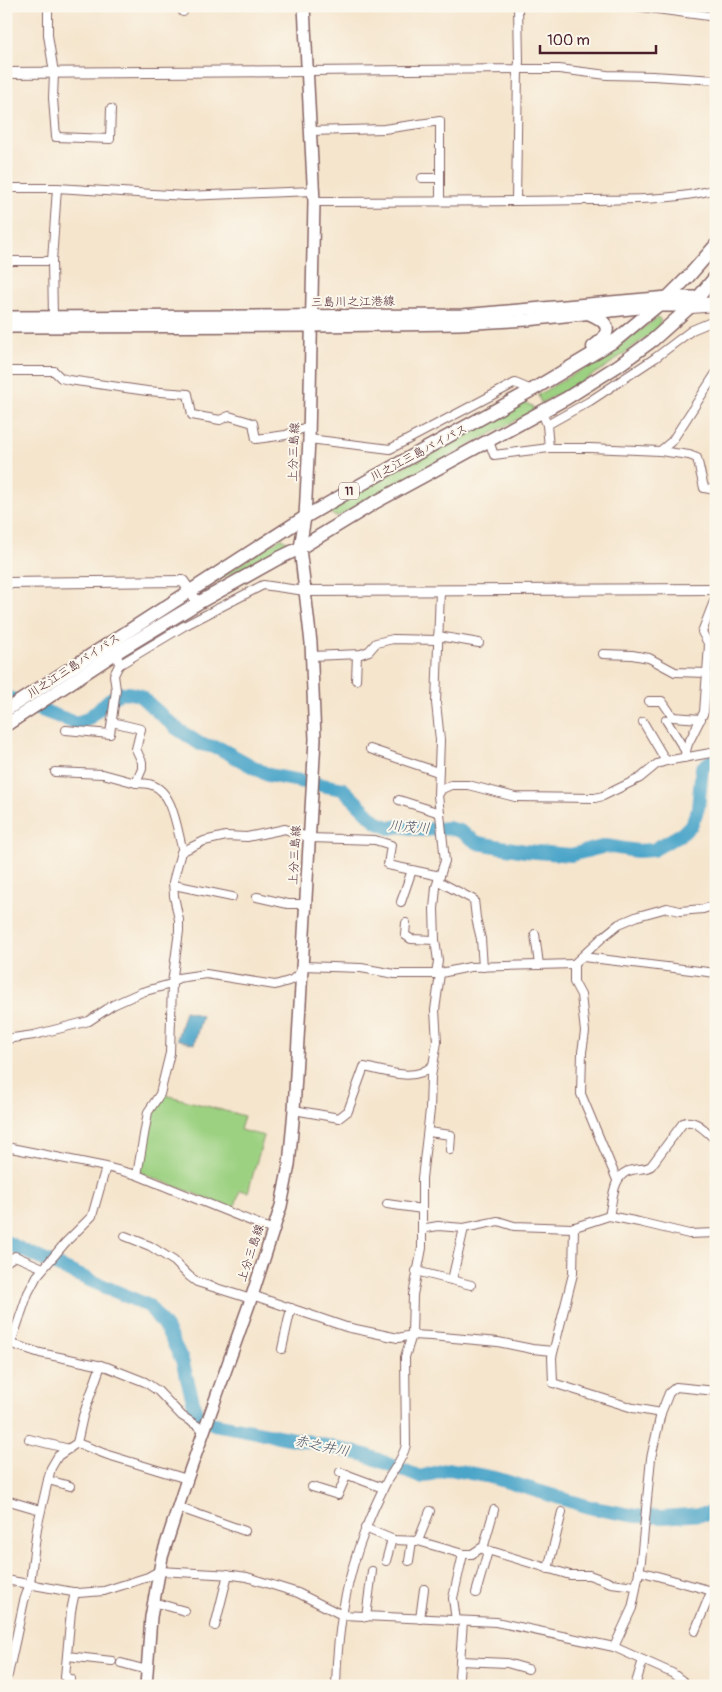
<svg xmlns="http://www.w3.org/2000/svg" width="722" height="1692" viewBox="0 0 722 1692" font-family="Pangolin,'Klee One',sans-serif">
<rect width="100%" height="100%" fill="#fbf7ec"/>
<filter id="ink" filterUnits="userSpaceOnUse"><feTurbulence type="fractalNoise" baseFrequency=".02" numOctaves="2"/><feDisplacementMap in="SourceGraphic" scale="10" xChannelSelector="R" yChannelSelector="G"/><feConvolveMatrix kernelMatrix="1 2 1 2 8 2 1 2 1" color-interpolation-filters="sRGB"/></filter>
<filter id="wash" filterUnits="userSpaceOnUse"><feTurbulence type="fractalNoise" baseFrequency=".0096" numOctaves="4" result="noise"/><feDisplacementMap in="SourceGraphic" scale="20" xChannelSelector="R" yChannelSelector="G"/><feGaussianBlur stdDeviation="1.12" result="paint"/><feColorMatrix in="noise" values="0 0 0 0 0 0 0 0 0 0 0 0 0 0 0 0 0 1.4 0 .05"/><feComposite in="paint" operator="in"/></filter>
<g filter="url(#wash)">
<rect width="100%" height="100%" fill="#f5e5cd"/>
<g fill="#9dd182" stroke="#747856">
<path d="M658,317L660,319V324L656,330L607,366L581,382L541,403L538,395L570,376L598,362Z"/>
<path d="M526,403L532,406L535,410L339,516H334L329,512V508L410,463Z"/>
<path d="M281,538L287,541L286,546L284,548L234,572L201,590Z"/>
<path d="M162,1094L244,1116L240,1130L264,1136L248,1192L240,1190L234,1209L141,1173L140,1169L150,1115Z"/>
</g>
<path fill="#4ba5c9" stroke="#4a627a" d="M185,1011L202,1016L194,1044L177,1039Z"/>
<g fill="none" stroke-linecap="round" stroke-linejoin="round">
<g stroke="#4ba5c9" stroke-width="14">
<path d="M6,697L76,723L88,719L109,700L120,693H129L139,695L176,728L200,744L219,748L268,775L343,789L378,823L390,828L401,826L422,830L448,828L460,831L478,843L525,851L571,855L606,846L637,851L653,850L683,833L692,824L698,808L702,768L711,761L716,762"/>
<path d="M6,1242L37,1257L149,1306L166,1328L182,1360L197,1416L214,1424L310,1442L366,1455L420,1477L449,1469L495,1478L593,1508L636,1516L662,1517L716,1513"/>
</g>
</g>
</g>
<g filter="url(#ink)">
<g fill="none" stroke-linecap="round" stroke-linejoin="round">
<defs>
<g id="minor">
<path d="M48,6V35L54,73L53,98L56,137L110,139L111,109"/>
<path d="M634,6L716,17"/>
<path d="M183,12V6"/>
<path d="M307,71L518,69L519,62L518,6"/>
<path d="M310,131L384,129L440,121V201"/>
<path d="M422,178H440"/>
<path d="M6,188H57L185,196L314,191"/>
<path d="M516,201L518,69H559L607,75L653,76L716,80"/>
<path d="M314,202C404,201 494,202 584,200C627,199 674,201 716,189"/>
<path d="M6,261H52"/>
<path d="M53,317L52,261L57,188"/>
<path d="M6,371H54L61,378L69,380L147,391L188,394L192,415L220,420L229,416L253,423L256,439L286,435L309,426"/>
<path d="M542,412L547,425L549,448"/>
<path d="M547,425L590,401L655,358L692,330L716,320"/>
<path d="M309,439L390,449L515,383L532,390"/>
<path d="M489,441L494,455L549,448H590L660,451L689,455L697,458L704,488L716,490"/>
<path d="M660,451L672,441L716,373"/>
<path d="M438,636L479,643"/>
<path d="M117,652L119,665L184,626L263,585L305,591"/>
<path d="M603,654L632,655L649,658L675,672L707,673"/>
<path d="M311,656L361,654L369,651L376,643L393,639L437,640"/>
<path d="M356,680L357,655"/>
<path d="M649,701H662L673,717L701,719"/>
<path d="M666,720L686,752"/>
<path d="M112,722L141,729L136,749L142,762V769L136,783C141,783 147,783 152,785C174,792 177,832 183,851"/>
<path d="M643,722L666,761"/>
<path d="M66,730L110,734L116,690L114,675L119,665"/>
<path d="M370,749L438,772"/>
<path d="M684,758L688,744L704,712L709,645L702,632L716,596"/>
<path d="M55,772L103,774L136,783"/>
<path d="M438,795L442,789L451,785H468L515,797L595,798L603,796L640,778L657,764L666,761L716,752"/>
<path d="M399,800L440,813"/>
<path d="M438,881L474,900L476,918L481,939L483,967"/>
<path d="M174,885L232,897"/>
<path d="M257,897L288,904H306"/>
<path d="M401,902L412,870"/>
<path d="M406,923L405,935L411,939L435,940"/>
<path d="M535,934L539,965"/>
<path d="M583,957L716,973"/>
<path d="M302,966L361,968L395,974H436L470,967L574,964"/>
<path d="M436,974L438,961L435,940L434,909L436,887L445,861L438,795L440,740L436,703L440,590"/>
<path d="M6,1039L34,1035L89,1021L113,1005L142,992L171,984L178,978L206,974L275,985L292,980L302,971"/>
<path d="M294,1110L339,1118L348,1111L364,1067C386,1071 415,1083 433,1065"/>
<path d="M428,1132L451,1135L450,1150"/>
<path d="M6,1147L106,1167L137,1175L273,1230"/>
<path d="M137,1175L148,1112L160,1094L170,1053L172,983L179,931V920L174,896L173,882L181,852L204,841L226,836L247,837L285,829L310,838L375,840L391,845L388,865L440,876"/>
<path d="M617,1180L581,1094L582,1052L585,1032L581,995L574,982V964L604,936L619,924L638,916L667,908L680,911L703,909L716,905"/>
<path d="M387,1204L422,1209"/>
<path d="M609,1216C613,1201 612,1173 632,1170C639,1168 645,1170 651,1166L683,1123C695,1117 707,1133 716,1140"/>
<path d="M574,1227L573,1274L552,1357L553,1383L633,1408L661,1413"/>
<path d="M422,1231L426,1228L438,1226L464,1228L498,1221L514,1226L572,1228L609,1216L639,1222L689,1234L716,1233"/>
<path d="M125,1236L150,1246L174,1261L189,1276L197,1282L251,1299"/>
<path d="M6,1262L15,1256L43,1268"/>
<path d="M416,1271L471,1285"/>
<path d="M452,1280L464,1228"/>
<path d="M252,1295L346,1327L398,1338L412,1335L431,1336L498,1342L532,1349L553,1351"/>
<path d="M6,1342L40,1353L107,1367L145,1382L158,1391L182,1416L204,1430"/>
<path d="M11,1343L28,1293L37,1276L65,1243L92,1216L106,1167"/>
<path d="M282,1349L291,1308"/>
<path d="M29,1439L69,1449"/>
<path d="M77,1443L108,1455L187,1479"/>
<path d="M340,1472L383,1488"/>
<path d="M48,1480L70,1486"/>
<path d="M312,1487L338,1495L347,1474"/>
<path d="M6,1500L40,1510"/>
<path d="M177,1507L245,1531"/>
<path d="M365,1528L394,1540L418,1541L463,1554H472L481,1548L570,1575H589L611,1583L635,1586"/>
<path d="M418,1541L430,1511"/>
<path d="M483,1549L494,1510"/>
<path d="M386,1561L392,1539"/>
<path d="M409,1561L412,1541"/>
<path d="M548,1569L562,1512"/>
<path d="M639,1571L716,1592"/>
<path d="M6,1580L78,1593L104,1591L148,1577L159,1571L233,1575L247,1577L298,1593L342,1615L496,1622L614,1647L672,1673L689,1686"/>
<path d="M476,1593L488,1551"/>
<path d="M153,1602L185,1611"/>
<path d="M366,1617L372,1571"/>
<path d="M420,1619L424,1589"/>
<path d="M456,1621L453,1598L463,1554"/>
<path d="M215,1626L228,1574"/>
<path d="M695,1631L716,1580"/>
<path d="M614,1647L632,1608L634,1599L641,1561L651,1458L661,1413L669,1393L676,1387L716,1391"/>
<path d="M67,1656L112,1661"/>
<path d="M460,1661L507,1663L528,1669"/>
<path d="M121,1663L147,1670"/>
<path d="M459,1676L463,1621"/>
<path d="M6,1677L8,1675L24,1601L30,1583L37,1528L48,1480L51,1468L58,1456L77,1443L83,1416L101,1365"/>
<path d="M71,1679L65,1677L71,1611L75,1592"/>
<path d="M336,1686C337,1632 346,1578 366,1528C372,1511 380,1495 388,1479C395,1468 403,1458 406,1445L405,1357L412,1335L413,1295L422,1248V1178L430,1110L431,1077L437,1042L435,1010L440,974"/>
<path d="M635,1686L643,1660"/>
</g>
<g id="tertiary">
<path d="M6,73L307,71"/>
<path d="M6,583L183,581L198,603"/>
<path d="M305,591L716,589"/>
</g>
<g id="secondary">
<path d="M6,317L462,315L668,297H699"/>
<path d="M6,327L312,326L459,324L527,320L658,306H691"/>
<path d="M146,1686L151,1617L162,1557L187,1479L251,1299L281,1206L289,1165L294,1110L315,739L311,643L300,548L305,517L309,439L314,202L304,6"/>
</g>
<g id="trunk">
<path d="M588,313C610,322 614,332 593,347"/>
<path d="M6,710L305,517L369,480L532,390L616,340L668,297L688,277L716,245"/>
<path d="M6,725L117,652L198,603L277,559L300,548L374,503L567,398L619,365L653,340L691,306L716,276"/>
</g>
<path id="motorway" d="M691,306L716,304"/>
</defs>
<use href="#minor" stroke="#866464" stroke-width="10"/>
<use href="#tertiary" stroke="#866464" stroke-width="12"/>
<use href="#secondary" stroke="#866464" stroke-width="14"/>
<use href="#trunk" stroke="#866464" stroke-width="15"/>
<use href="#motorway" stroke="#866464" stroke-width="16"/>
<use href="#minor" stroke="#fff" stroke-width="8"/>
<use href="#tertiary" stroke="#fff" stroke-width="10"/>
<use href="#secondary" stroke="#fff" stroke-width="11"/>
<use href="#trunk" stroke="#fff" stroke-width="12"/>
<use href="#motorway" stroke="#fff" stroke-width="14"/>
</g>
</g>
<g text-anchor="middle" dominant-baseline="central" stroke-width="4" stroke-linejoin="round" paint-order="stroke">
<rect fill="#fbf7ec" stroke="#7f6065" stroke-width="1" x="339" y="482.5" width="20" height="17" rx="4"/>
<g font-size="11" font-weight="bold" fill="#4a1f2b">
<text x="349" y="491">11</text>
</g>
<g font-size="12" fill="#4a1f2b" stroke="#fbf7ec">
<text transform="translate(353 302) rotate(-1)">三島川之江港線</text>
<text transform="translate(294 452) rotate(-88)">上分三島線</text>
<text transform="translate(419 453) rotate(-28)">川之江三島バイパス</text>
<text transform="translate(74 666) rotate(-33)">川之江三島バイパス</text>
<text transform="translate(295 855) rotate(-87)">上分三島線</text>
<text transform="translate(251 1253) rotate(-72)">上分三島線</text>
</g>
<g font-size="14" font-style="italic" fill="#4a556a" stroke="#fbf7ec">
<text transform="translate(409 827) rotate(4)">川茂川</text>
<text transform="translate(322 1446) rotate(12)">赤之井川</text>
</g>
</g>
<rect width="722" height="1692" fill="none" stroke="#fbf7ec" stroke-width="25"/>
<path d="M540 45v8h116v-8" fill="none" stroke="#4a1f2b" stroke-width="2.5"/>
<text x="547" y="45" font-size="15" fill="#4a1f2b" stroke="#fbf7ec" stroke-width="4" paint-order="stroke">100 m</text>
</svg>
